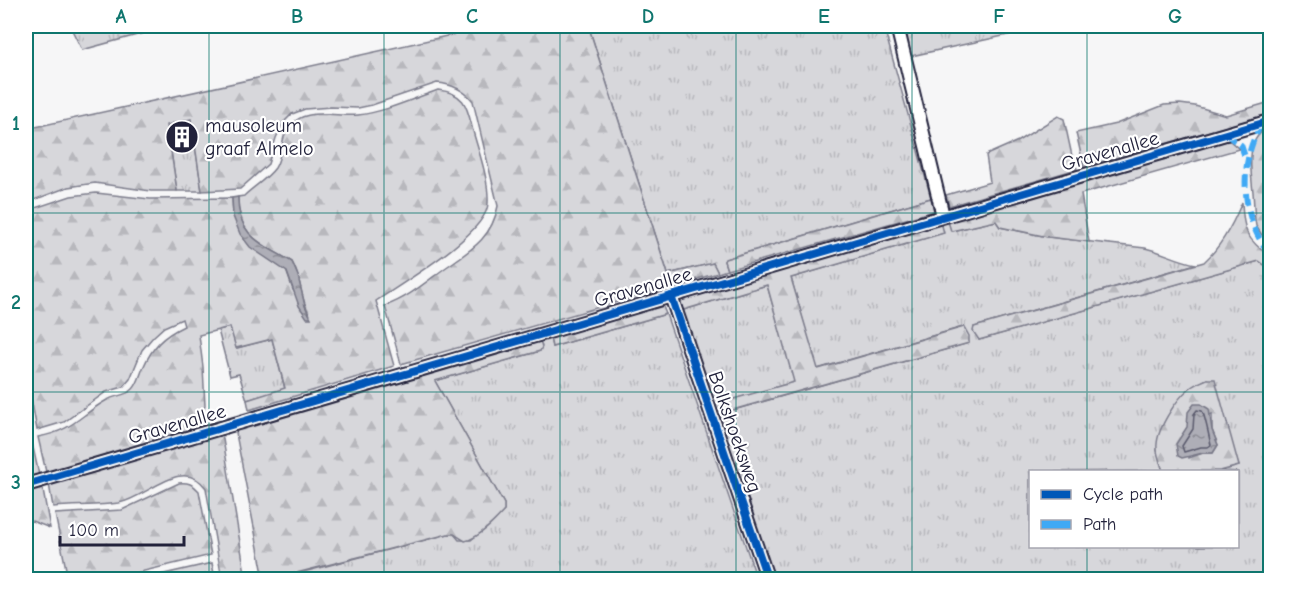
<svg xmlns="http://www.w3.org/2000/svg" width="1296" height="605" viewBox="0 0 1296 605" font-family="'Comic Neue',sans-serif">
<defs>
<pattern id="grass-tufts" width="24" height="20" patternUnits="userSpaceOnUse" patternTransform="scale(1.5)"><rect width="24" height="20" fill="#d7d7db"/><path d="M3 7l-1-3M5 7V3M7 7l1-3M15 17l-1-3M17 17v-4M19 17l1-3" fill="none" stroke="#b8b8bd"/></pattern>
<pattern id="forest-firs" width="22" height="20" patternUnits="userSpaceOnUse" patternTransform="scale(1.5)"><rect width="22" height="20" fill="#d7d7db"/><path d="M5 1l3.5 6h-7zM16 11l3.5 6h-7z" fill="#b8b8bd"/></pattern>
<pattern id="water-ripples" width="26" height="14" patternUnits="userSpaceOnUse" patternTransform="scale(1.5)"><rect width="26" height="14" fill="#aeaeb7"/><path d="M2 4q2-2 4 0t4 0M15 11q2-2 4 0t4 0" fill="none" stroke="#8d8d96"/></pattern>
</defs>
<rect width="100%" height="100%" fill="#f6f6f7"/>
<filter id="ink" filterUnits="userSpaceOnUse"><feTurbulence type="fractalNoise" baseFrequency=".0167" numOctaves="2"/><feDisplacementMap in="SourceGraphic" scale="12" xChannelSelector="R" yChannelSelector="G"/><feConvolveMatrix kernelMatrix="1 2 1 2 8 2 1 2 1" color-interpolation-filters="sRGB"/></filter>
<g filter="url(#ink)">
<g fill="url(#grass-tufts)" stroke="#7c7c8b" stroke-width="1.5" fill-rule="evenodd">
<path d="M70,26H170L82,50Z"/>
<path d="M614,26H877L885,31L931,198L726,259L724,261L727,270L718,273L713,263L668,274L590,31Z"/>
<path d="M903,26H1049L911,56Z"/>
<path d="M191,119L202,191H177L167,125Z"/>
<path d="M948,221L952,231L996,221L1000,227L1048,237L1145,248C1163,252 1178,261 1196,264L974,327L979,340L1259,261L1270,269V579H772L680,311L767,285L795,382L727,401L730,411L969,343L963,327L817,369L791,278L943,233L941,222ZM1207,379L1239,466L1220,471L1238,472V546H1030V472L1163,471L1157,450L1170,412L1190,388Z"/>
<path d="M666,314L757,579L273,580L448,534H454L459,540H471L504,511V504L435,381L540,351V340L550,337L552,347Z"/>
<path d="M230,327L237,348L272,339L285,389L247,400L239,374L230,376L218,330Z"/>
</g>
<g fill="url(#forest-firs)" stroke="#7c7c8b" stroke-width="1.5" fill-rule="evenodd">
<path d="M492,26H614L590,31L668,274L713,263L718,273L401,364L385,306C405,299 420,287 437,274C464,253 491,243 498,206L473,101C463,89 452,84 437,83L372,105L358,108L331,107L305,109L292,114L283,123L276,138L268,164L240,189L202,191L191,119L167,125L177,191H151L95,183L68,187L26,203V129Z"/>
<path d="M438,90C466,93 467,107 473,131C479,153 489,179 488,203C488,233 401,284 376,301L394,366L249,410L247,400L285,388L272,339L236,348L230,327L199,335L203,367L205,406L197,430L46,472L38,437C73,431 80,415 107,400C116,395 126,396 133,389C138,384 140,375 143,368C152,347 163,336 184,326L182,319L164,327L153,337L142,350L130,379L123,387L106,392L64,422L37,430L26,371V211L71,196L96,193L150,199L232,198L233,216L251,247L286,270L293,290L310,315C299,297 302,278 292,262C263,244 237,237 238,197L244,196C253,187 267,179 275,168C284,154 279,133 294,122C311,108 338,117 358,115C385,112 412,99 438,90Z"/>
<path d="M1270,102V114L1084,167L1076,133L1116,124L1164,105L1180,104L1195,106L1226,115Z"/>
<path d="M1058,116L1064,119L1072,156L1077,169L949,206L946,195L990,182L986,155L1018,141Z"/>
<path d="M1270,128V242L1262,235L1256,226C1254,215 1254,204 1253,192C1251,171 1244,136 1270,128Z"/>
<path d="M1226,141H1230L1239,149L1081,194L1089,242L1048,237L1000,227L996,221L951,231L948,221Z"/>
<path d="M931,198L934,211L727,270L724,261L725,259Z"/>
<path d="M1242,202C1243,232 1247,239 1270,257V269L1259,261L979,340L973,331L974,327L1204,262C1222,246 1233,224 1242,202Z"/>
<path d="M941,222L944,233L791,278L818,369L964,327L969,336V343L729,411L726,401L794,382L767,285L680,311L678,300Z"/>
<path d="M662,304L666,314L552,347L550,337Z"/>
<path d="M540,340L542,347L540,351L435,381L504,504V511C494,522 479,538 465,541L454,534H448L273,579H264L237,439L236,432L239,428Z"/>
<path d="M1207,379H1215L1239,466L1220,471H1163C1161,464 1157,456 1157,449C1155,431 1176,399 1190,388C1195,384 1201,382 1207,379ZM1212,414V430L1218,445L1213,453H1203L1189,458C1184,425 1182,429 1212,414Z"/>
<path d="M222,433L246,579H222L206,488C182,455 147,498 119,503C98,506 75,505 53,507L49,484Z"/>
<path d="M31,438L39,475L26,479V439Z"/>
<path d="M179,483C188,482 193,484 199,491L211,555L111,579H68L55,514L122,510Z"/>
<path d="M42,485L50,528L32,521L26,522V490Z"/>
<path d="M212,563L215,579H142Z"/>
</g>
<g fill="url(#water-ripples)" stroke="#767685" stroke-width="1.5">
<path d="M238,197C237,237 263,244 292,262L298,276L305,306L311,318H307L299,306L287,272L250,247L240,234L233,216L232,198Z"/>
<path d="M1194,404H1201L1209,409L1212,430L1218,445L1213,453H1203L1182,458L1178,456L1176,444L1187,427L1188,412Z"/>
</g>
<g fill="none" stroke-linecap="round" stroke-linejoin="round">
<path stroke="#5a5a6d" stroke-width="1.5" d="M1197,410L1202,411C1205,415 1209,437 1211,445L1208,447H1201L1184,452L1182,446L1193,429L1194,414Z"/>
<defs>
<g id="minor">
<path d="M897,26L943,216"/>
<path d="M671,296L768,580"/>
<path d="M26,485L1270,121"/>
</g>
</defs>
<use href="#minor" stroke="#22223b" stroke-width="16"/>
<use href="#minor" stroke="#fff" stroke-width="12"/>
<g stroke="#3fa9f5" stroke-width="6" stroke-dasharray="12 6" stroke-linecap="butt">
<path d="M1262,124C1238,160 1240,220 1270,253"/>
<path d="M1225,134L1241,145L1246,160"/>
</g>
<defs>
<g id="cycleway">
<path d="M671,296L768,580"/>
<path d="M26,485L1270,121"/>
</g>
</defs>
<use href="#cycleway" stroke="#fff" stroke-width="11"/>
<use href="#cycleway" stroke="#0057b8" stroke-width="8"/>
</g>
</g>
<path fill="none" stroke="#0f766e" stroke-width="1.5" stroke-opacity="0.55" d="M209,26V580M384,26V580M560,26V580M736,26V580M912,26V580M1087,26V472M26,213H1270M26,392H1270M1087,546V580"/>
<defs>
<symbol id="building-disc" viewBox="-11 -11 22 22"><circle r="9.5" fill="#22223b" stroke="#fff"/><path d="M-4-6H4V6H1V3H-1V6H-4ZM-2.5-4.3h1.7v1.8h-1.7ZM.8-4.3h1.7v1.8H.8ZM-2.5-1h1.7V.8h-1.7ZM.8-1h1.7V.8H.8Z" fill="#fff"/></symbol>
</defs>
<g fill-rule="evenodd">
<use href="#building-disc" x="163" y="118" width="38" height="38"/>
</g>
<g text-anchor="middle" dominant-baseline="central" stroke-width="4.5" stroke-linejoin="round" paint-order="stroke">
<g font-size="20" fill="#22223b" stroke="#fff" text-anchor="start">
<text x="205" y="125">mausoleum<tspan x="205" dy="23">graaf Almelo</tspan></text>
</g>
<g font-size="20" fill="#22223b" stroke="#fff">
<text transform="translate(1110 151) rotate(-16)">Gravenallee</text>
<text transform="translate(643 287) rotate(-16)">Gravenallee</text>
<text transform="translate(177 424) rotate(-16)">Gravenallee</text>
<text transform="translate(735 432) rotate(71)">Bolkshoeksweg</text>
</g>
</g>
<rect width="1296" height="605" fill="none" stroke="#fff" stroke-width="66"/>
<rect x="1029" y="470" width="210" height="78" fill="#ffffff" stroke="#a7a7b1" stroke-width="1.5"/>
<rect x="1041" y="490" width="30" height="9" fill="#0057b8" stroke="#a7a7b1" stroke-width="1.5"/>
<text x="1083" y="500" font-size="18" fill="#22223b">Cycle path</text>
<rect x="1041" y="520" width="30" height="9" fill="#3fa9f5" stroke="#a7a7b1" stroke-width="1.5"/>
<text x="1083" y="530" font-size="18" fill="#22223b">Path</text>
<path d="M60 536v9h124v-9" fill="none" stroke="#22223b" stroke-width="3"/>
<text x="69" y="536" font-size="18" fill="#22223b" stroke="#ffffff" stroke-width="4.5" paint-order="stroke">100 m</text>
<rect x="33" y="33" width="1230" height="539" fill="none" stroke="#0f766e" stroke-width="2"/>
<g font-size="20" text-anchor="middle" font-weight="bold" fill="#0f766e">
<text x="121" y="23">A</text>
<text x="297" y="23">B</text>
<text x="472" y="23">C</text>
<text x="648" y="23">D</text>
<text x="824" y="23">E</text>
<text x="999" y="23">F</text>
<text x="1175" y="23">G</text>
<text x="16" y="130">1</text>
<text x="16" y="309">2</text>
<text x="16" y="489">3</text>
</g>
</svg>
